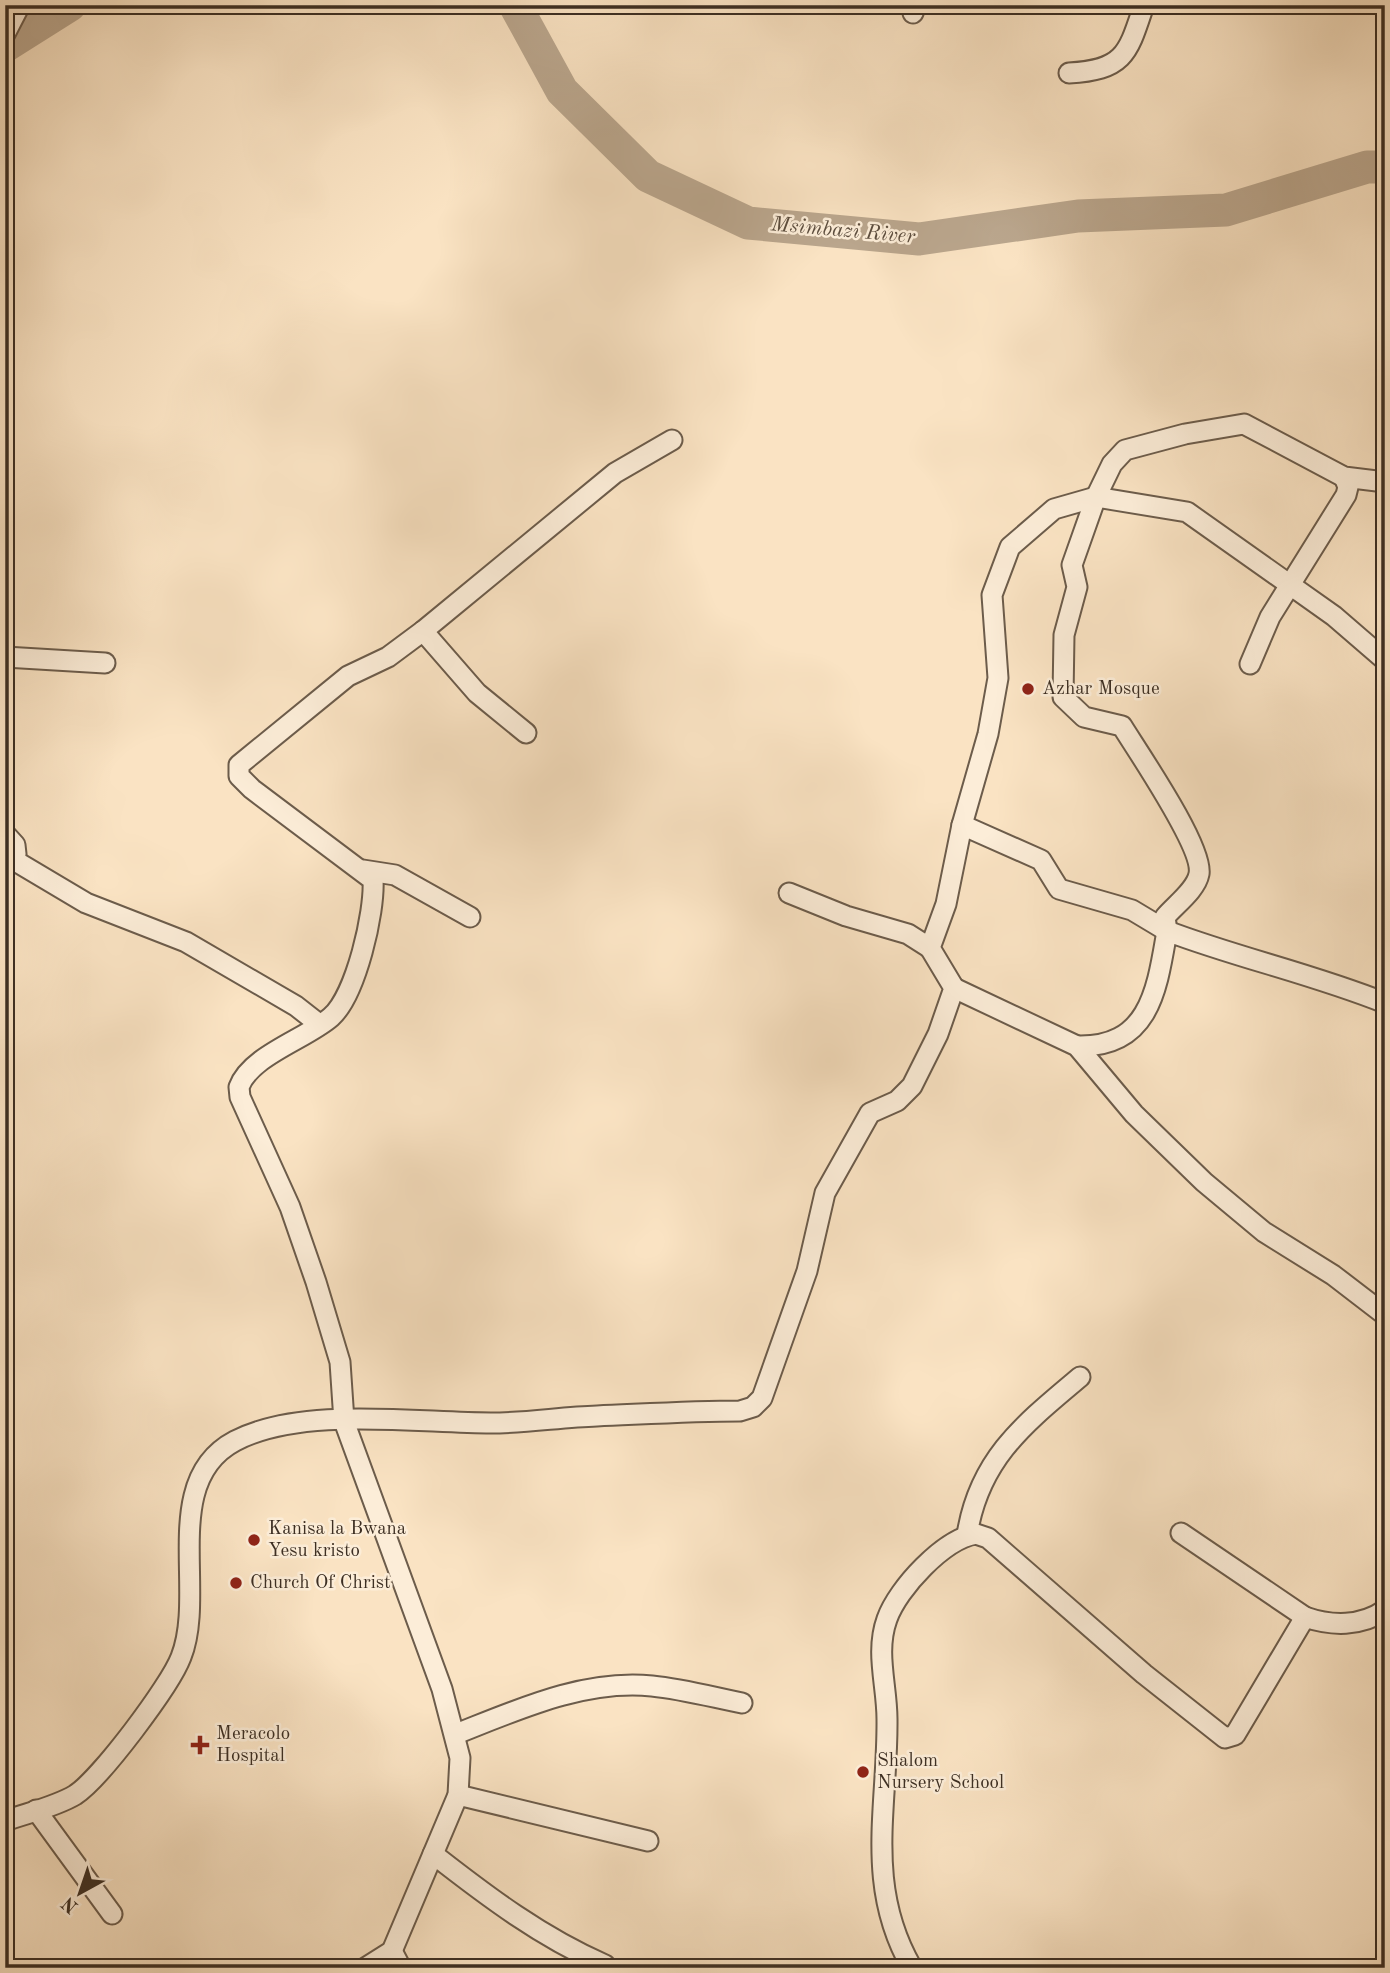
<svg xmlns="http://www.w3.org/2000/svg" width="1390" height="1973" viewBox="0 0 1390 1973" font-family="'Old Standard TT',serif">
<rect width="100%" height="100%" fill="#fae3c3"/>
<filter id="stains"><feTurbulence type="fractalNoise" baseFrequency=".00286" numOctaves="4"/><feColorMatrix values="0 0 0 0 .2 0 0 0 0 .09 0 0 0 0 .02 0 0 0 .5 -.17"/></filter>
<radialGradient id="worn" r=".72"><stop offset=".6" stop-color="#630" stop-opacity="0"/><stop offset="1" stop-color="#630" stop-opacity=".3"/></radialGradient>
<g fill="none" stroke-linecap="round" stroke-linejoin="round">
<g stroke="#baa68d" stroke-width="33">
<path d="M515,5L562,91L648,176L748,223L919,239L1078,216L1226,210L1367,167H1385"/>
<path d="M5,46L70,5"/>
</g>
<defs>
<g id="minor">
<path d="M913,13L916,5"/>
<path d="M5,34L20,5"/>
<path d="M1069,73C1125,70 1128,53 1144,5"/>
<path d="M423,631L477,693L526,733"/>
<path d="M5,657L105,663"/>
<path d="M1250,664L1270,617L1346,495L1348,487L1344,477"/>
<path d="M962,825L1041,860L1059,889L1132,910L1167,931"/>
<path d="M5,834L15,845L16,854L5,865"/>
<path d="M12,859L86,903L186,942L296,1006L319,1024"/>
<path d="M363,870L395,875L470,917"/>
<path d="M789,893L846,916L908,934L930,948"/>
<path d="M1167,931L1165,917C1175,905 1196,890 1199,874C1204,848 1138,752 1122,726L1084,717L1063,697L1064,635L1077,587L1072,565L1096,497L1112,464L1125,450L1185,434L1244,424L1344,477L1385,482"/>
<path d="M954,988L1077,1046L1134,1114L1204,1182L1264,1232L1333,1275L1385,1315"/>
<path d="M1077,1046C1150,1048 1157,989 1167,931C1238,958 1313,974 1385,1003"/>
<path d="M1181,1533L1305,1617"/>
<path d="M967,1535C979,1459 1024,1424 1080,1377"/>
<path d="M456,1734C517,1710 584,1679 652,1686C682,1689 712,1697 742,1703"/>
<path d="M458,1795L648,1841"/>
<path d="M36,1810L112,1914"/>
<path d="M5,1821C27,1813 55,1807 75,1795C100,1779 170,1686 181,1657C207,1592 159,1481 235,1441C302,1406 416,1423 491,1423C527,1423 562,1417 597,1416C645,1414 693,1411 740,1411L753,1407L762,1398L807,1271L825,1193L870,1113L897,1101L912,1086L938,1034L954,988L930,948L946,904L962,825L988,734L998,678L992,595L1010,547L1054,509L1096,497L1187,512L1334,616L1385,660"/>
<path d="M433,1854C488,1897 541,1937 605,1965"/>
<path d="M392,1951L401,1968"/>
<path d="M365,1968L392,1951L458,1795L460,1758L442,1689L344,1421L340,1362L316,1282L290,1207L240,1097L239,1087C251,1055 306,1039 331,1017C356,995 375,912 373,880L252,789L239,776V765L348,676L388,657L423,631L615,473L672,440"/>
<path d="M912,1968C864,1885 888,1808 887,1719C887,1685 875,1652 887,1619C898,1588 944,1539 976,1534L988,1538L1144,1674L1225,1738L1235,1735L1305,1617C1331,1626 1361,1627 1385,1610"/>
</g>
</defs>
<use href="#minor" stroke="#6c5c4b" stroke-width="23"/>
<use href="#minor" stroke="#fcedd8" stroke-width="19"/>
</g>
<g fill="#8f2418" stroke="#fcedd8" stroke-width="2.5">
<circle cx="1028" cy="689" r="7"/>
<circle cx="254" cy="1540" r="7"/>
<circle cx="236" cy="1583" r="7"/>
<path d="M196.5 1734.5h7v7h7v7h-7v7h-7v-7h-7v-7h7z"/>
<circle cx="863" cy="1772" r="7"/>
</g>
<g text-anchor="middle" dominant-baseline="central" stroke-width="5" stroke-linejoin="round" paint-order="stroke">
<g font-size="19" fill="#3d2f23" stroke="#fcedd8" text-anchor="start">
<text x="1042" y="689">Azhar Mosque</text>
<text x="268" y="1529">Kanisa la Bwana<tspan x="268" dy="22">Yesu kristo</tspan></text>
<text x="250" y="1583">Church Of Christ</text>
<text x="216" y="1734">Meracolo<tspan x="216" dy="22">Hospital</tspan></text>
<text x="877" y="1761">Shalom<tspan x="877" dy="22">Nursery School</tspan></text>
</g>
<g font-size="21" font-style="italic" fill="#5c4d3e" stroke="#fcedd8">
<text transform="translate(843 231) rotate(5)">Msimbazi River</text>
</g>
</g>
<rect width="1390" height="1973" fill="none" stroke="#fae3c3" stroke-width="28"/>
<rect x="7" y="7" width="1376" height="1959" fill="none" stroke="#3d2f23" stroke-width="3.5"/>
<rect x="14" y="14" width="1362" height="1945" fill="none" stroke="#3d2f23" stroke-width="2"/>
<g transform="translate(80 1893) rotate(220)" stroke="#fcedd8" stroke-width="5" paint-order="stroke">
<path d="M0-5L12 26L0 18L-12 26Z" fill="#3d2f23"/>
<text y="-10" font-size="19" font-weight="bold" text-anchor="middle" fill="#3d2f23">N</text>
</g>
<rect width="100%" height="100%" filter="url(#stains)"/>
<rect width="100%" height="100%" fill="url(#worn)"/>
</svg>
